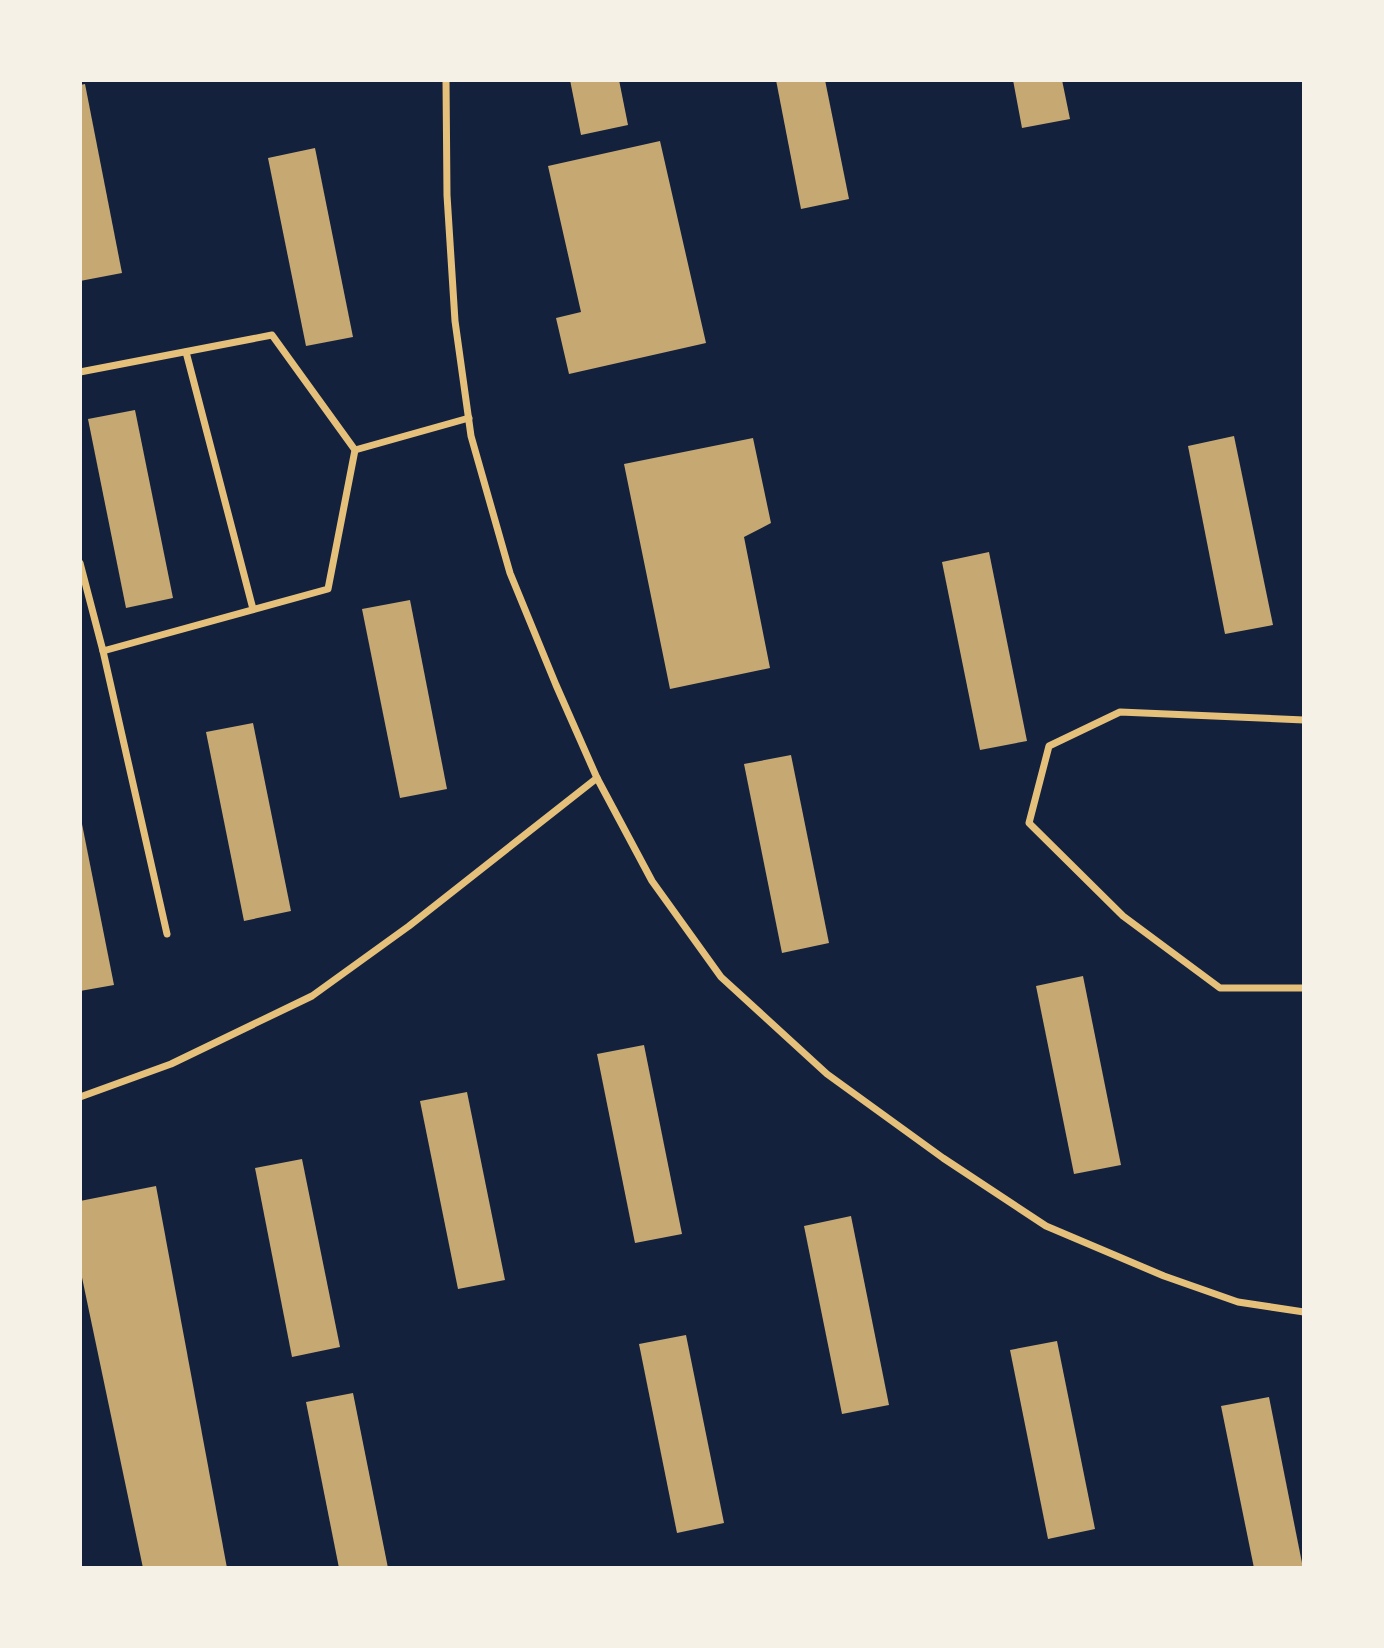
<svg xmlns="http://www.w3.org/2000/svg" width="1384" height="1648" viewBox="0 0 1384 1648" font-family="Inter,sans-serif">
<rect width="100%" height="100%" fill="#14213d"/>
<g fill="#c6a872">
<path d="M570,80H619L628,125L581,135Z"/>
<path d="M776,80H825L849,199L801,209Z"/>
<path d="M1013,80H1062L1070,119L1022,128Z"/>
<path d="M85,84L122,273L80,281V85Z"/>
<path d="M660,141L706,343L569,374L556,318L581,312L548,166Z"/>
<path d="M315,148L353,337L306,346L268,158Z"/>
<path d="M135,410L173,598L126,608L88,419Z"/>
<path d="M1234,436L1273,625L1225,634L1188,446Z"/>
<path d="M753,438L771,523L744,537L770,668L670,689L624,464Z"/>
<path d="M989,552L1027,741L980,750L942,562Z"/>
<path d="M410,600L447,789L400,798L362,609Z"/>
<path d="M253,723L291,911L244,921L206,732Z"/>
<path d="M791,755L829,943L782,953L744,764Z"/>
<path d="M80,824H82L114,985L80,991Z"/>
<path d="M1083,976L1121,1165L1074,1174L1036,986Z"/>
<path d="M644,1045L682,1234L635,1243L597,1054Z"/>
<path d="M467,1092L505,1280L458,1289L420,1101Z"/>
<path d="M302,1159L340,1347L292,1357L255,1168Z"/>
<path d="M156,1186L227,1568H143L80,1268V1201Z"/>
<path d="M851,1216L889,1405L842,1414L804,1226Z"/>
<path d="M686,1335L724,1523L677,1533L639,1344Z"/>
<path d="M1057,1341L1095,1529L1048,1539L1010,1350Z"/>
<path d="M353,1393L388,1568H339L306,1402Z"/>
<path d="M1269,1397L1303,1568H1254L1221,1406Z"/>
</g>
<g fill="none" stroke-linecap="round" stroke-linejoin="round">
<g stroke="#e5c07b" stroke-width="7">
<path d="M446,80L447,195L455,321L471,436L510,573L556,685L597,778L652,881L721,977L827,1074L943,1158L1046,1226L1164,1276L1238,1302L1304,1312"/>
<path d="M186,352L253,609"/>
<path d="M80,372L272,335L355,450L328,589L103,651L80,563"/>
<path d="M355,450L469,418"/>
<path d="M103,651L167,934"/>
<path d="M1304,720L1120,712L1049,746L1029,823L1123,916L1220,988H1304"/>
<path d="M80,1097L171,1064L312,996L409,926L597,778"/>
</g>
</g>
<rect width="1384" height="1648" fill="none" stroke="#f6f1e7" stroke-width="164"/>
</svg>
